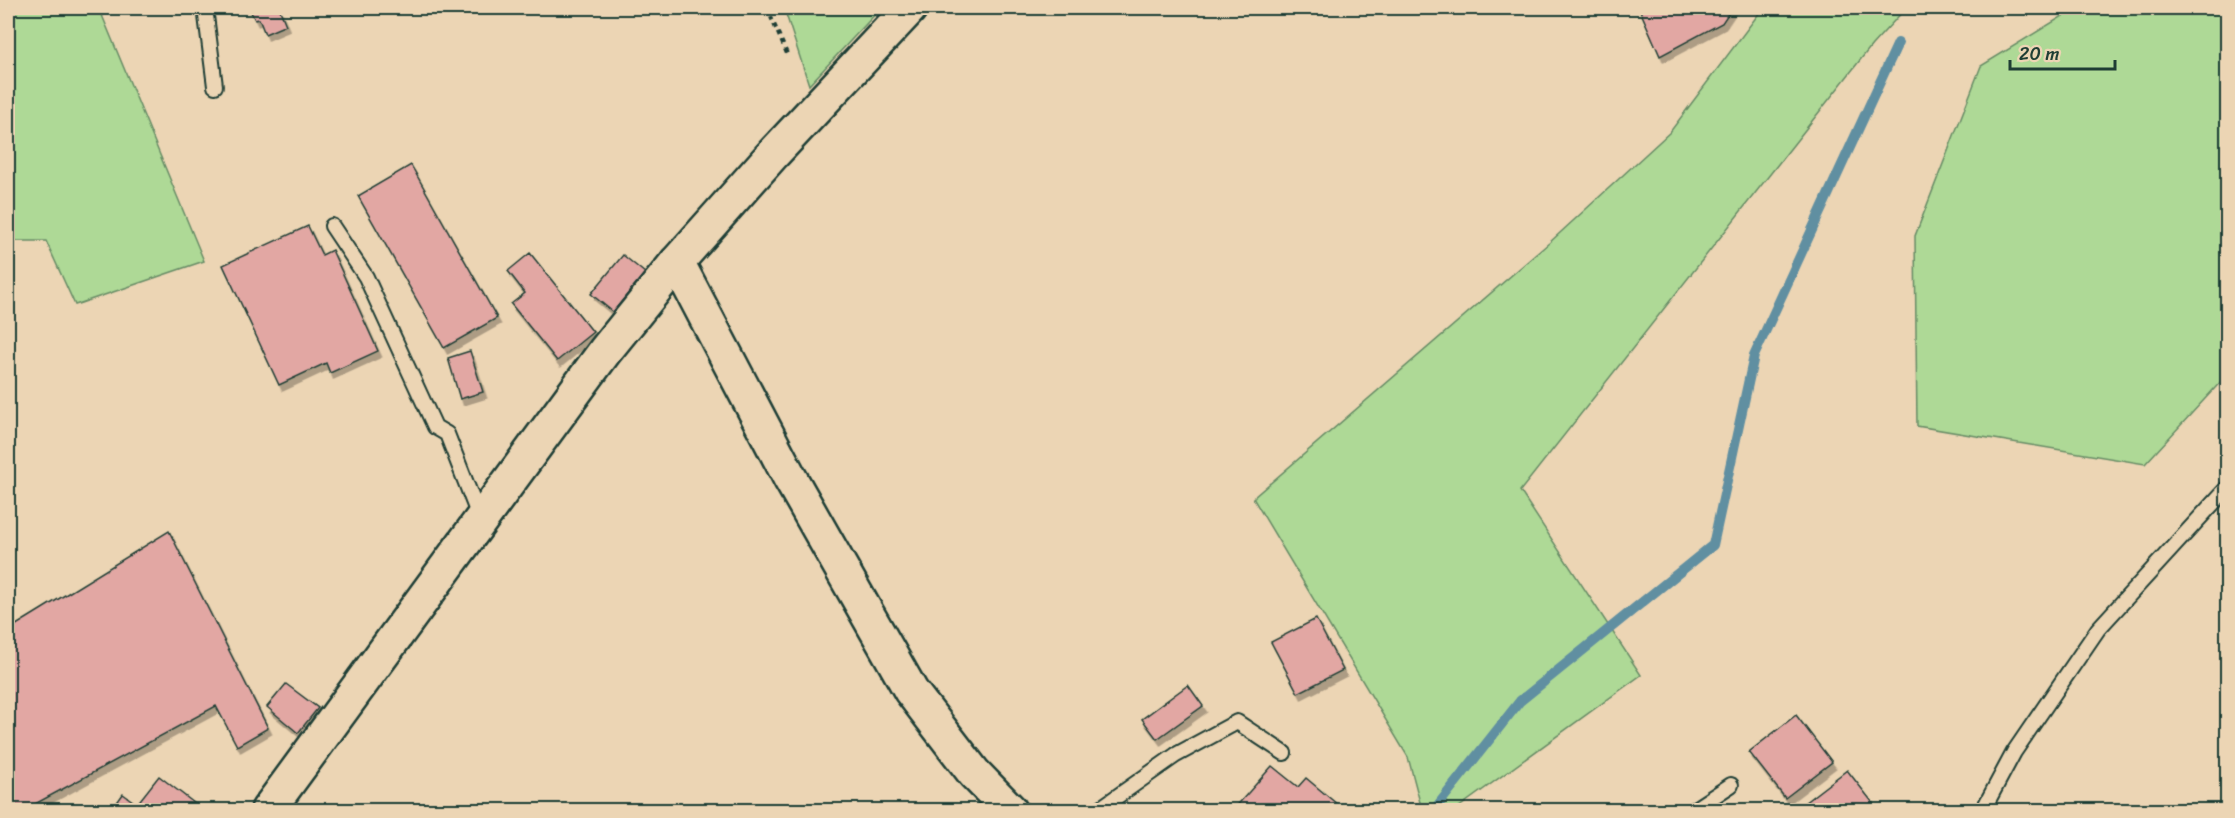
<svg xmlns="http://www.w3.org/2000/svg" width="2235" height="818" viewBox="0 0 2235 818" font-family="Sriracha,sans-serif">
<defs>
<filter id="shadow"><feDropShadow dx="3.5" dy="6" stdDeviation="0" flood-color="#0004"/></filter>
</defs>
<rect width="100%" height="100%" fill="#ecd5b4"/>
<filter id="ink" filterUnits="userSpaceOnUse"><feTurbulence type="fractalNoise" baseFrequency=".0167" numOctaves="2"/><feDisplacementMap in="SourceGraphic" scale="12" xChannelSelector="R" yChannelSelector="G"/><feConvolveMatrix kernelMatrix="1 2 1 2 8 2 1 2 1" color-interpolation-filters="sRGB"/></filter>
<g filter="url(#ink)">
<g fill="#aed996" stroke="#668b65" stroke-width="1.5">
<path d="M8,8H99L204,261L75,305L46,241H8Z"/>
<path d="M784,8H881L809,85Z"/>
<path d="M1763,8H1906L1872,45L1520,491L1641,675L1455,810H1422L1408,757L1253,498L1549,243L1670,132Z"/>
<path d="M2076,8H2227V375L2145,464L1917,426L1915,236L1981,66Z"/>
</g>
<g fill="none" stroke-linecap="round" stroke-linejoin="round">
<path stroke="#608fa1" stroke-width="10" d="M1434,810L1520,701L1713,545L1754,356L1898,43"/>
</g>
<g fill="#e2a7a3" stroke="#1f3d34" stroke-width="1.5" filter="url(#shadow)">
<path d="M249,8H279L286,25L265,34L259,19L255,20Z"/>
<path d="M1639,8H1732L1722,23L1660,56Z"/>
<path d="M411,165L497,318L444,348L358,196Z"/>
<path d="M308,226L322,255L332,250L378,351L330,373L326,363L279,385L223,265Z"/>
<path d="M530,253L593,332L557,361L511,304L525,293L508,271Z"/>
<path d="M623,255L645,273L613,312L591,294Z"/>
<path d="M470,351L483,392L460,399L448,358Z"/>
<path d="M169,531L268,728L237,746L216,706L24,810H12L8,798V630Z"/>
<path d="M1316,619L1343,670L1298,693L1271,642Z"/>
<path d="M286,684L318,708L298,733L267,707Z"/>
<path d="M1188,685L1203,706L1157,739L1142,719Z"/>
<path d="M1796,715L1832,762L1785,798L1749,752Z"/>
<path d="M1272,766L1298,787L1306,778L1344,810H1233Z"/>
<path d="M1847,770L1873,803L1862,810H1795Z"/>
<path d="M159,776L203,810H114L113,808L123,794L137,804Z"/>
</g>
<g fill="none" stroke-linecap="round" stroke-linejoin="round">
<defs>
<g id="service">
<path d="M205,8L215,86"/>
<path d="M332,226L366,277L435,427L447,434L480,519"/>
<path d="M1098,810L1176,755L1237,722L1284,753"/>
<path d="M1693,810L1731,785"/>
<path d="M1983,810L2014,752L2098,629L2228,487"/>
</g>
<g id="tertiary">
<path d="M677,262L790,478L911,691L974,773L1010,810"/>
<path d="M268,810L605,351L677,262L773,154L910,8"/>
</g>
</defs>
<use href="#service" stroke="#1f3d34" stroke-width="18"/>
<use href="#tertiary" stroke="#1f3d34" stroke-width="38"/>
<path stroke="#1f3d34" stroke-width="4" stroke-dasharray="4.5 4.5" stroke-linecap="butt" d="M767,8L788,56"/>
<use href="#service" stroke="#ecd5b4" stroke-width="14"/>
<use href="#tertiary" stroke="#ecd5b4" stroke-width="33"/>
</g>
</g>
<rect width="2235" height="818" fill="none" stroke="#ecd5b4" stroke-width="30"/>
<rect x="15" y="15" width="2205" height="788" fill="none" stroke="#1f3d34" stroke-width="2" filter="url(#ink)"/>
<path d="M2010 60v9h105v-9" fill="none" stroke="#1f3d34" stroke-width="3"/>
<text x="2019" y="60" font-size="18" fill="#1f3d34" stroke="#ecd5b4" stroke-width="4.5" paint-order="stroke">20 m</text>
</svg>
